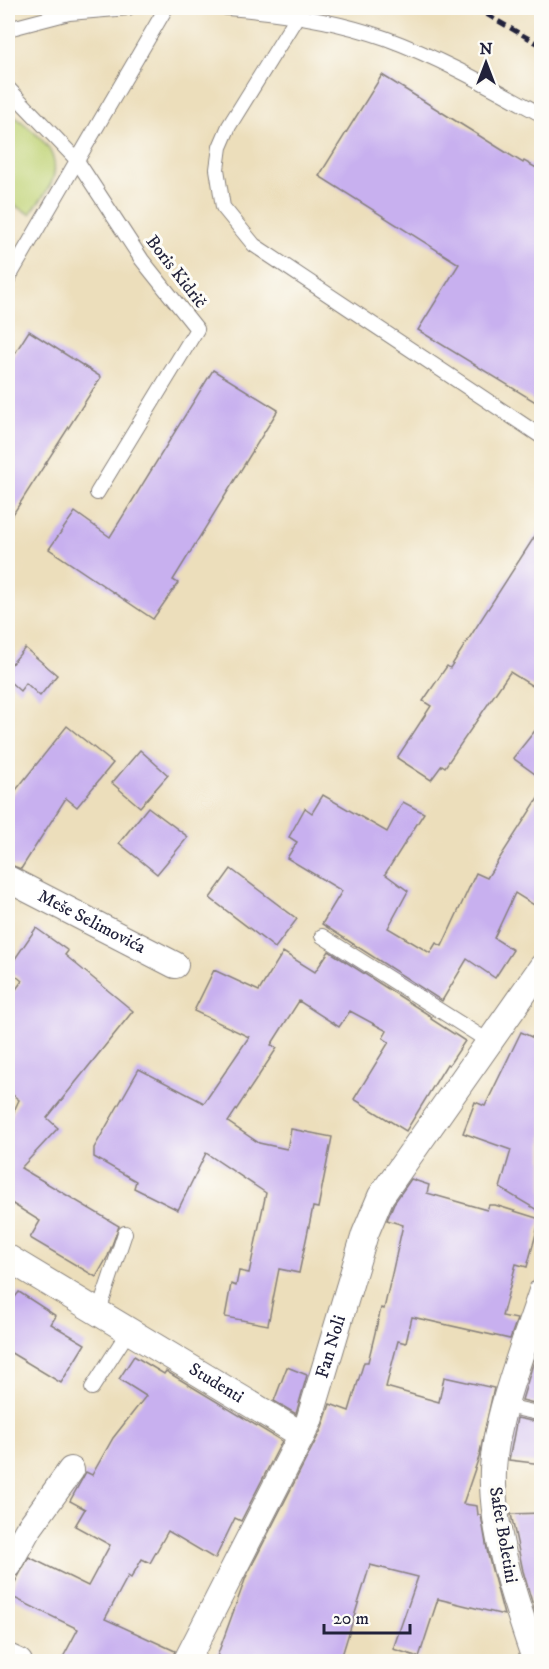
<svg xmlns="http://www.w3.org/2000/svg" width="549" height="1669" viewBox="0 0 549 1669" font-family="'IM FELL DW Pica',serif">
<rect width="100%" height="100%" fill="#fdfcf7"/>
<filter id="ink" filterUnits="userSpaceOnUse"><feTurbulence type="fractalNoise" baseFrequency=".0167" numOctaves="2"/><feDisplacementMap in="SourceGraphic" scale="12" xChannelSelector="R" yChannelSelector="G"/><feConvolveMatrix kernelMatrix="1 2 1 2 8 2 1 2 1" color-interpolation-filters="sRGB"/></filter>
<filter id="wash" filterUnits="userSpaceOnUse"><feTurbulence type="fractalNoise" baseFrequency=".008" numOctaves="4" result="noise"/><feDisplacementMap in="SourceGraphic" scale="24" xChannelSelector="R" yChannelSelector="G"/><feGaussianBlur stdDeviation="1.35" result="paint"/><feColorMatrix in="noise" values="0 0 0 0 0 0 0 0 0 0 0 0 0 0 0 0 0 1.4 0 .05"/><feComposite in="paint" operator="in"/></filter>
<g filter="url(#wash)">
<rect width="100%" height="100%" fill="#ecdebb"/>
<path fill="#c0d376" stroke="#717a58" stroke-width="1.5" d="M8,111C28,128 62,147 53,178C50,190 37,204 30,214L8,202Z"/>
<g id="blocks">
<g fill="#c8b0ef">
<path d="M382,75L523,163L524,161L542,171V406L418,330L459,264L319,176Z"/>
<path d="M29,331L101,377L8,522V364Z"/>
<path d="M213,370L278,410L173,580L178,583L153,619L49,549L75,512L110,537Z"/>
<path d="M542,525V692L510,672L445,767L442,765L431,780L397,758L431,706L423,701L447,666L450,668Z"/>
<path d="M25,648L57,675L40,696L26,683L20,691L8,680V668Z"/>
<path d="M542,722V779L513,758Z"/>
<path d="M67,726L113,763L77,807L66,798L21,869L8,864V800Z"/>
<path d="M140,750L168,775L140,807L112,783Z"/>
<path d="M542,792V910L515,893L494,938L513,950L495,978L467,959L442,1001L322,924L342,891L287,858L297,842L289,837L305,808L312,813L323,795L387,832L403,802L424,813L385,874L408,891L388,928L430,953L436,943L442,946L476,873L487,878Z"/>
<path d="M148,807L188,837L157,874L119,843Z"/>
<path d="M231,869L297,919L275,948L210,898Z"/>
<path d="M36,928L68,951L65,955L133,1011L47,1118L58,1128L21,1168L119,1226L108,1256L96,1277L30,1238L40,1221L8,1201V1124L19,1100L8,1091V1000L22,981L8,969Z"/>
<path d="M329,951L432,1017L431,1019L465,1041L449,1065L447,1064L406,1131L354,1099L389,1042L383,1038L387,1031L350,1011L339,1027L299,1001L271,1045L277,1048L228,1122L259,1143L287,1149L291,1129L332,1137L318,1208L313,1207L299,1273L279,1269L268,1325L225,1317L231,1284L236,1286L239,1271L249,1273L266,1193L206,1153L178,1210L134,1188L136,1181L94,1157V1148L139,1069L204,1103L249,1037L194,1011L214,970L259,991L283,952L315,972Z"/>
<path d="M521,1032L542,1042V1213L500,1188L511,1150L463,1133L475,1102L485,1106Z"/>
<path d="M411,1179L429,1185L427,1193L487,1210L489,1205H495L540,1219L527,1267L516,1264L502,1316L517,1319L510,1339L412,1317L406,1343L398,1341L386,1387L439,1402L444,1377L494,1388L479,1457L463,1504L477,1506L478,1515H481L488,1555L504,1615L438,1599L419,1657L393,1649L418,1577L370,1565L340,1662H215L246,1577L322,1428L330,1404L349,1411L364,1362H368L381,1308L384,1309L403,1225L387,1220L394,1203Z"/>
<path d="M19,1292L56,1316L51,1324L85,1344L61,1383L8,1351V1306Z"/>
<path d="M536,1354H542V1405L522,1400Z"/>
<path d="M134,1356L164,1374L166,1371L282,1441L241,1521L235,1518L215,1559L168,1531L150,1563L142,1559L131,1578L128,1576L105,1619L175,1651L171,1661H61L78,1629L8,1595L29,1557L88,1586L110,1545L75,1526L85,1509L70,1501L86,1472L92,1475L113,1438L146,1396L119,1379Z"/>
<path d="M287,1367L307,1375L296,1414L274,1401Z"/>
<path d="M517,1418L542,1423V1464L509,1460Z"/>
<path d="M542,1513V1619H537L523,1571L511,1514Z"/>
</g>
</g>
</g>
<g filter="url(#ink)">
<use href="#blocks" fill-opacity="0" stroke="#87807b" stroke-width="1.5"/>
<g fill="none" stroke-linecap="round" stroke-linejoin="round">
<defs>
<g id="lane">
<path d="M227,8C280,12 334,20 385,38C440,58 491,87 542,115"/>
<path d="M298,15L229,126L220,147L217,169L223,207L254,245L542,437"/>
<path d="M8,29L69,13L128,8"/>
<path d="M8,88L76,159L142,260L197,329L97,493"/>
<path d="M8,279L166,8"/>
<path d="M322,936L488,1041"/>
<path d="M99,1311L125,1233"/>
<path d="M92,1388L130,1329"/>
<path d="M506,1406L542,1414"/>
</g>
<g id="street">
<path id="s1" d="M8,879L175,965"/>
<path id="s2" d="M8,1258L302,1435"/>
<path d="M8,1565L27,1531L71,1470"/>
<path d="M8,1657L19,1662"/>
<path id="s3" d="M186,1662L309,1421L365,1234L381,1196L542,967"/>
<path d="M536,1662C517,1606 495,1544 493,1485C490,1427 524,1347 542,1291"/>
</g>
</defs>
<use href="#lane" stroke="#87807b" stroke-width="16"/>
<use href="#street" stroke="#87807b" stroke-width="28"/>
<use href="#lane" stroke="#fff" stroke-width="14"/>
<use href="#street" stroke="#fff" stroke-width="26"/>
<path stroke="#22223b" stroke-width="4.5" stroke-dasharray="9 4.5" stroke-linecap="butt" d="M475,8L542,46"/>
</g>
</g>
<g text-anchor="middle" dominant-baseline="central" stroke-width="6" stroke-linejoin="round" paint-order="stroke">
<g font-size="18" fill="#22223b" stroke="#fdfcf7">
<text transform="translate(176 272) rotate(52)">Boris Kidrič</text>
<text stroke="none"><textPath href="#s1" startOffset="94">Meše Selimovića</textPath></text>
<text stroke="none"><textPath href="#s3" startOffset="348">Fan Noli</textPath></text>
<text stroke="none"><textPath href="#s2" startOffset="243">Studenti</textPath></text>
<text transform="translate(503 1535) rotate(80)">Safet Boletini</text>
</g>
</g>
<rect width="549" height="1669" fill="none" stroke="#fdfcf7" stroke-width="30"/>
<g transform="translate(486 63)" stroke="#fdfcf7" stroke-width="4.5" paint-order="stroke">
<path d="M0-4.5L10 22L0 15L-10 22Z" fill="#22223b"/>
<text y="-9" font-size="16" font-weight="bold" text-anchor="middle" fill="#22223b">N</text>
</g>
<path d="M324 1624v9h86v-9" fill="none" stroke="#22223b" stroke-width="3"/>
<text x="333" y="1624" font-size="18" fill="#22223b" stroke="#fdfcf7" stroke-width="4.5" paint-order="stroke">20 m</text>
</svg>
